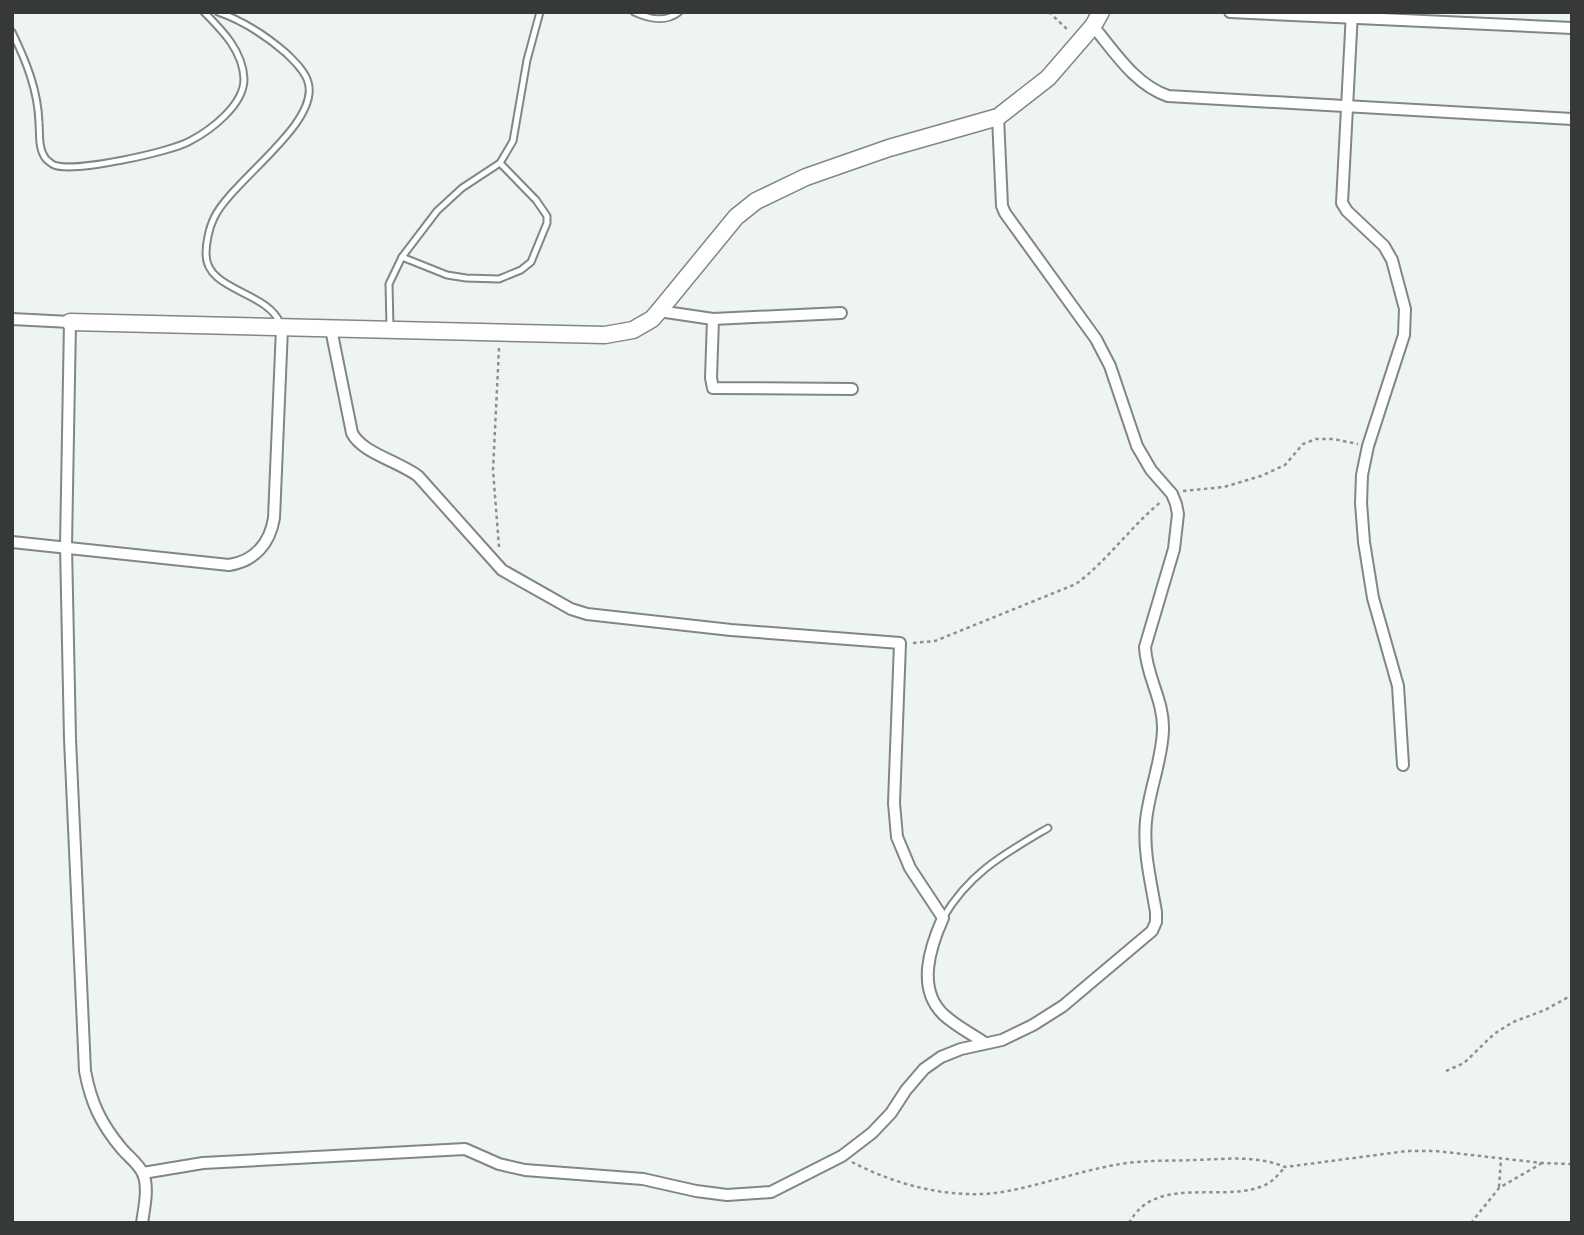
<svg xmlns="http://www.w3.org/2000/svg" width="1584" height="1235" viewBox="0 0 1584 1235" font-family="'DM Sans',sans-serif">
<rect width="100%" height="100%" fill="#eef5f0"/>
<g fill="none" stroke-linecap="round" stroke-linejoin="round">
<defs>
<g id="lane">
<path d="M218,12C244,21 265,35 286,53C294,61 305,71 308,82C321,123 231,181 214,218C209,228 206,243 206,254C206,291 267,291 280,323"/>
<path d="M634,12C649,19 665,23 679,12"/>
<path d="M12,32C26,61 38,90 39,123C40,135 38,149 46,159C47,160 53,165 54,165C74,173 171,152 190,141C211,130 244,105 244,79C243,51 222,30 204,12"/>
<path d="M402,257L447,275L466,278L499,279L521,270L531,262L547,223V216L536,200L500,163"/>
<path d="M390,327L389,284L402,257L437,211L462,188L500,163L513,141L527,60L540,12"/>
<path d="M943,918C969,873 1004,854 1048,828"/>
</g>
<g id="street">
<path d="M1230,12L1572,28"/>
<path d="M1352,12L1342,203L1347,211L1384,246L1392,260L1405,309L1404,335L1368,446L1362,475L1361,503L1364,542L1373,598L1398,686L1403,765"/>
<path d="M1093,26C1114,51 1135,85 1168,96L1572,119"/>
<path d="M659,311L713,319L841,313"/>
<path d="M12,319L70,322L66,546L70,739L85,1071C91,1103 101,1124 122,1149C128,1156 140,1165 143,1174C149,1187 144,1209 142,1223"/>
<path d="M713,319L711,378L713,388L852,389"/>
<path d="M331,329L352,433C362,453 398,461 418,476L502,570L571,609L587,614L731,630L900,643L894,803L897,837L910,868L943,918C930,947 916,989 944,1015C956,1026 972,1034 985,1043"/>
<path d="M12,542L229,565C255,561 270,543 274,518L282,328"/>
<path d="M143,1173L203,1163L465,1149L499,1164L525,1170L643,1179L696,1191L727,1195L771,1192L842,1156L872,1133L891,1113L906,1090L924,1069L941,1057L961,1049L1002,1040L1033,1025L1063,1006L1152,931L1156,922V912C1151,882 1143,851 1146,821C1149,790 1162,761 1163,730C1164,700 1146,676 1145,647L1174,549L1178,514L1176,504L1172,494L1151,470L1137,446L1110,366L1096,339L1005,213L1002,206L998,117"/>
</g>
<path id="secondary" d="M70,322L605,335L633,330L652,319L659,311L736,217L756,201L806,177L889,148L998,117L1048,78L1093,26L1101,12"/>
</defs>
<use href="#lane" stroke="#818783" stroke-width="9"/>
<use href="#street" stroke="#818783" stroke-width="14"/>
<use href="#secondary" stroke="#818783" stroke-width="19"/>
<g stroke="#8c918e" stroke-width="2.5" stroke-dasharray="3.5 3.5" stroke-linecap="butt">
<path d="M1049,12L1069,31"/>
<path d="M499,348L493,470L499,547"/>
<path d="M1183,491L1224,487L1261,476L1285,465L1303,444L1316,439H1333L1358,444"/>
<path d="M913,643L935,641L1076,584C1108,560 1131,526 1162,501"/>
<path d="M1446,1071L1464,1063L1494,1034L1513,1022L1545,1010L1572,995"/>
<path d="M852,1162C895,1185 953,1200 1002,1192C1044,1185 1084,1169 1127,1163C1150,1160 1173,1161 1196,1160C1227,1159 1256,1155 1285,1167L1407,1151H1436L1542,1163L1572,1164"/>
<path d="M1499,1187L1501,1159"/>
<path d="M1129,1223C1155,1175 1217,1202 1260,1187C1271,1184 1278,1175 1285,1167"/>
<path d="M1471,1223L1499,1188L1542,1163"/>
</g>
<use href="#lane" stroke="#fff" stroke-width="5"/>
<use href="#street" stroke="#fff" stroke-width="10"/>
<use href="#secondary" stroke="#fff" stroke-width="16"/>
</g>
<rect width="1584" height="1235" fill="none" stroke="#363937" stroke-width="28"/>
</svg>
